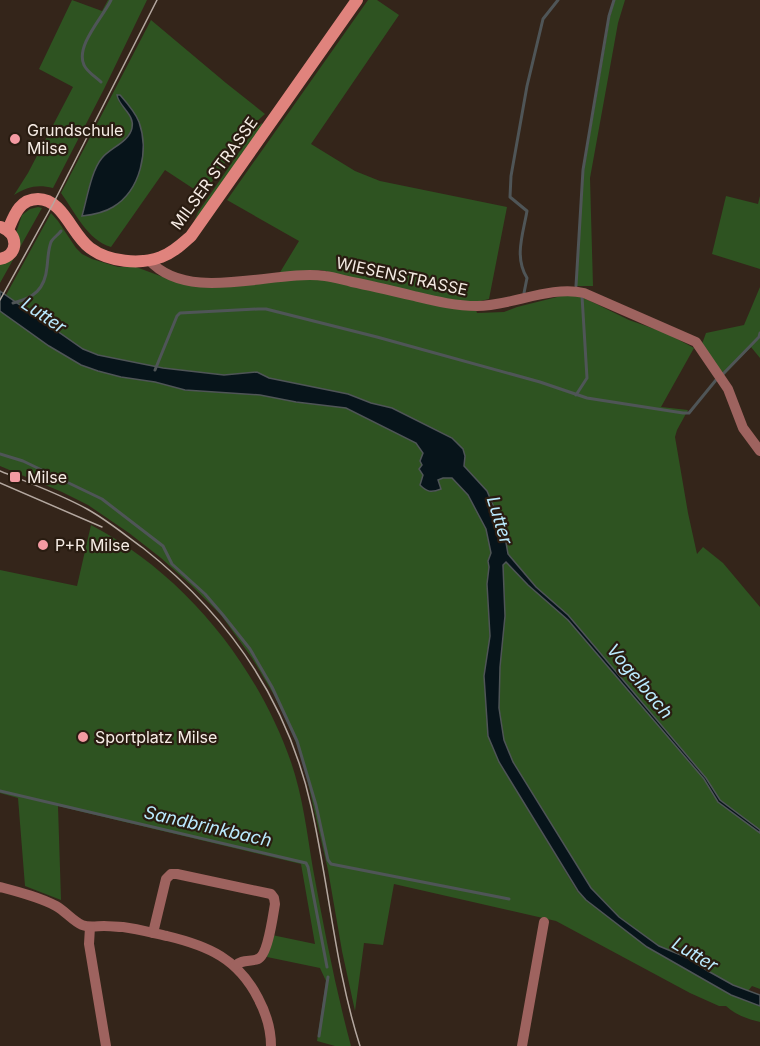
<svg xmlns="http://www.w3.org/2000/svg" width="760" height="1046" viewBox="0 0 760 1046" font-family="Inter,sans-serif">
<rect width="100%" height="100%" fill="#34251a"/>
<g fill="#2e5321" fill-rule="evenodd">
<path d="M72,0L102,11L108,0H147L104,89L53,188C37,184 27,187 14,195L28,173L73,87L39,69Z"/>
<path d="M368,0H377L399,15L311,144L355,171L380,181L507,207L489,299L476,302L450,301L321,270L279,274L299,241L227,200Z"/>
<path d="M615,0H625L618,23L590,178L593,286H576L584,170L610,17Z"/>
<path d="M151,20L226,83L265,114L248,129L203,195L165,170L111,247C87,240 75,212 61,193ZM118,101L138,120L112,208L88,215L82,216C86,200 91,171 102,158C105,155 109,152 113,149C136,130 139,125 118,101Z"/>
<path d="M262,123L264,126L193,224L198,212L255,129Z"/>
<path d="M726,196L758,204L760,196V269L712,254Z"/>
<path d="M38,207L42,208L0,283V263L16,233L22,215L30,209Z"/>
<path d="M51,213L58,221L76,248L82,254L92,259L118,267H136L171,280L321,279L476,310L477,313L504,312L517,307L569,294L582,297L629,320L666,333L694,348L661,407L688,410L677,430L675,437L688,513L697,554L703,547L723,563L760,607V830L720,800L706,778L568,615L536,587L508,554L504,531L487,491L464,466L465,456L452,438L392,408L371,403L348,394L268,378L257,372L224,375L163,368L98,355L83,349L6,295Z"/>
<path d="M760,287V358L751,347L724,375L702,344L706,333L744,325Z"/>
<path d="M0,311L49,346L81,365L98,371L121,377L155,382L185,390L260,395L296,402L347,408L416,443L424,453L438,480L443,478H452L468,495L486,529L491,553L488,561L489,567L487,584L490,636L484,676L488,736L499,762L577,891L586,900L647,947L731,995L760,1006V1022C748,1019 735,1015 726,1006H719L690,993L556,921L394,884L383,945L364,943L355,1011L342,951L328,870L305,770L298,747L287,722L274,695L252,658L221,615L192,586L161,558L129,533L88,505L62,492L0,466Z"/>
<path d="M91,525C184,574 256,663 291,762C303,797 307,833 313,869C324,928 335,987 351,1046H335L317,1041L326,981L320,968L267,957L272,935L315,944L301,864L58,806L61,900L25,886L18,798L0,793V570L77,586Z"/>
<path d="M506,562L528,585L568,620L704,779L718,802L760,833V989L752,986L748,991L723,980L688,958L659,946L619,917L591,888L513,762L504,740L499,708L500,667L505,616L503,565Z"/>
</g>
<g fill="#07141a" stroke="#4f5557" stroke-width="1.5">
<path d="M117,95H120C127,103 135,112 139,122C149,150 141,190 113,207C105,212 91,215 82,216C87,199 91,171 102,158C110,148 129,142 132,128C135,114 119,107 117,95Z"/>
<path d="M0,291L83,349L98,355L163,368L224,375L257,372L269,378L348,394L371,403L392,408L452,438L463,449L465,456L464,466L487,491L504,531L508,554L536,587L568,615L706,778L720,800L760,830V833L718,802L704,779L568,620L528,585L506,562L503,565L505,616L500,667L499,708L504,740L513,762L591,888L619,917L659,946L688,958L708,971L733,985L760,995V1006L731,995L647,947L586,900L578,891L499,762L488,736L484,676L490,636L487,584L489,567L488,561L491,553L486,529L468,495L452,478H443L438,480L441,489C431,493 427,492 420,485L423,475L419,469L422,465L420,461L423,453L416,443L346,408L296,402L260,395L185,390L155,382L121,377L98,371L81,365L49,346L0,311Z"/>
</g>
<g fill="none" stroke-linecap="round" stroke-linejoin="round">
<g stroke="#4f5557" stroke-width="3">
<path d="M101,82C96,77 87,72 84,65C75,46 103,17 111,0"/>
<path d="M576,286L583,170L609,16L614,0"/>
<path d="M524,293L527,278C514,257 523,234 527,211L510,197L511,176L527,86L543,19L558,0"/>
<path d="M13,303C34,298 45,289 47,267C48,259 48,250 51,242C53,238 58,235 61,231"/>
<path d="M155,370L177,316L180,313L258,309H266L377,337L540,382L587,398L683,413H689L716,380"/>
<path d="M723,374L759,337L760,333"/>
<path d="M576,395L587,378L582,296"/>
<path d="M0,454L23,461L102,499L163,546L172,564L205,594L223,615L250,649L272,687L297,741L316,805L328,860L331,864L509,899"/>
<path d="M0,791L306,863L308,867L327,967"/>
<path d="M319,1036L328,977"/>
</g>
<g stroke="#9e635f" stroke-width="10">
<path d="M149,260C189,305 274,269 325,276C334,277 343,280 352,282C372,286 393,291 414,296C435,301 455,306 477,306C511,306 551,285 584,293L696,342L728,389L743,428L760,451"/>
<path d="M0,887C19,892 39,897 56,906C65,911 73,921 82,925C89,928 97,926 104,926C110,926 117,927 123,927C138,929 153,933 167,936C209,946 238,959 258,998C266,1013 271,1029 271,1046"/>
<path d="M90,927L89,944L106,1046"/>
<path d="M153,933L166,879L171,874H177L271,894L274,898L275,904C273,915 268,955 258,959C250,962 242,959 235,966"/>
<path d="M522,1046L544,922"/>
</g>
<g stroke="#e0837d" stroke-width="12">
<path d="M8,230C14,216 19,199 38,199C63,199 72,235 90,248C109,262 140,265 161,257C173,253 182,244 191,236L357,0"/>
<path d="M0,259C19,255 19,234 1,227"/>
</g>
<g stroke="#b4a8a0" stroke-width="1.5">
<path d="M0,300L53,204L157,0"/>
<path d="M0,471C29,483 60,494 87,509C107,520 125,535 143,548C228,615 287,699 311,806C329,885 335,968 360,1046"/>
<path d="M0,483L102,527"/>
</g>
</g>
<g fill="#f49aa2" stroke="#291c11" stroke-width="2">
<circle cx="15" cy="139" r="6"/>
<rect x="9" y="471" width="12" height="12" rx="3"/>
<circle cx="43" cy="545" r="6"/>
<circle cx="83" cy="737" r="6"/>
</g>
<g text-anchor="middle" dominant-baseline="central" stroke-width="4.5" stroke-linejoin="round" paint-order="stroke">
<g font-size="16" fill="#f6ece5" stroke="#291c11" text-anchor="start">
<text x="27" y="130">Grundschule<tspan x="27" dy="18">Milse</tspan></text>
<text x="27" y="477">Milse</text>
<text x="55" y="545">P+R Milse</text>
<text x="95" y="737">Sportplatz Milse</text>
</g>
<g font-size="16" fill="#f6ece5" stroke="#291c11">
<text transform="translate(214 173) rotate(-54)">MILSER STRASSE</text>
<text transform="translate(402 276) rotate(12)">WIESENSTRASSE</text>
</g>
<g font-size="18" font-style="italic" fill="#baeafe" stroke="#291c11">
<text transform="translate(44 315) rotate(34)">Lutter</text>
<text transform="translate(500 520) rotate(73)">Lutter</text>
<text transform="translate(640 681) rotate(50)">Vogelbach</text>
<text transform="translate(208 826) rotate(13)">Sandbrinkbach</text>
<text transform="translate(695 954) rotate(31)">Lutter</text>
</g>
</g>
</svg>
